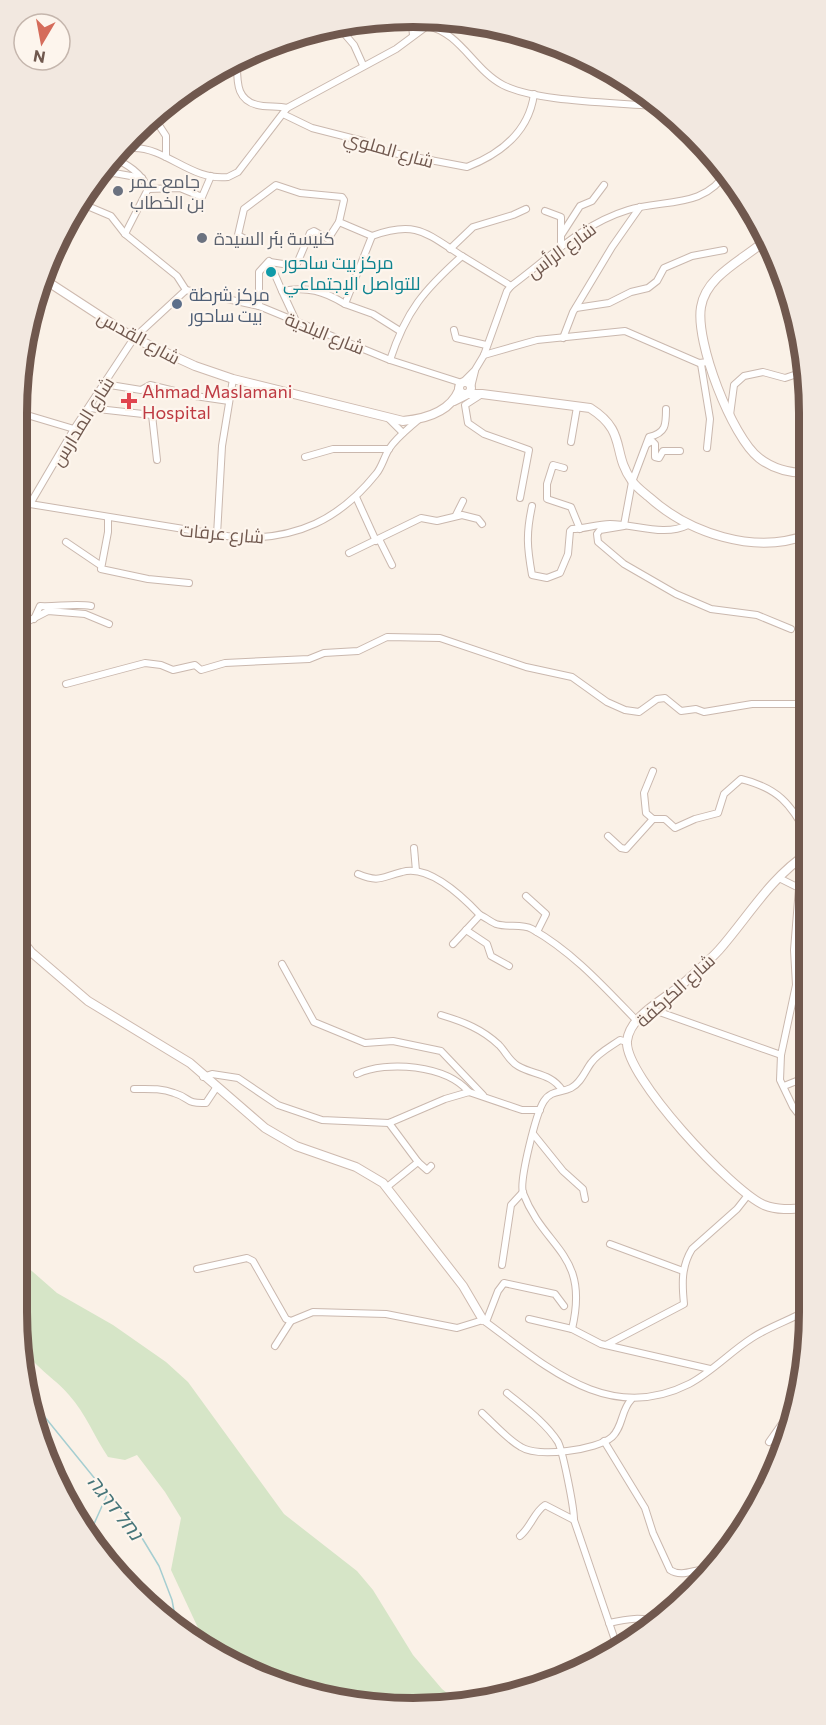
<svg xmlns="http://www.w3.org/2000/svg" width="826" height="1725" viewBox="0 0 826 1725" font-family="Commissioner,Cairo,'Noto Sans Hebrew',sans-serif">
<rect width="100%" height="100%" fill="#faf1e7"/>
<g fill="#d6e5c7">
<path d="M17,1258L57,1293L113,1325L166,1362L188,1382L284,1514L357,1571L373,1590L413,1655L442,1689L462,1705L335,1701L261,1678L203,1647L199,1630L171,1570L181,1518L165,1492L137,1455L125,1460L108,1457C94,1436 86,1414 69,1395C56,1379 30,1364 22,1345C12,1319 16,1284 17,1258Z"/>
<path d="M108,1560L146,1585L157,1608L107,1561Z"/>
</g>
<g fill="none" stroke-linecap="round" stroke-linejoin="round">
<g stroke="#a5ced1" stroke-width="1.5">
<path d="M31,1400L139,1533L159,1566L172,1600L177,1627"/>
<path d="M89,1535L107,1495"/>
</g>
<defs>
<g id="street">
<path d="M411,17L413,35"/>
<path d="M336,24L354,45L363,65"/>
<path d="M439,29L444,20"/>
<path d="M237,60C237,81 235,103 263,106C271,107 279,106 287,108"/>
<path d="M283,114L312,128L363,141L388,152L467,167C500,154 529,132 534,94"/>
<path d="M153,116L166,136V157"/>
<path d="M112,158C119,154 126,148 134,148C167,148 191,181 228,177L238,172L287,108L396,49L427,26C460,32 474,70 503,85C539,103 620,102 663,107"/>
<path d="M112,158C126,163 143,174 148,189L125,234L177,276L186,290"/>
<path d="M99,174L103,176L114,173L142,178"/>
<path d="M148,189L180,188L202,197L211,176"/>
<path d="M85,205L111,216L125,234"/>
<path d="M545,211L561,217V246"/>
<path d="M73,212C102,195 99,187 111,159"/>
<path d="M562,234L580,206L592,201L604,185"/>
<path d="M372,236C416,220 426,233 462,256"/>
<path d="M247,240L238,235L244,209L276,185L300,193L342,197L344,200L339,222L372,236L345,304L373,314L400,331"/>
<path d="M450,249L473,227L513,215L526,209"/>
<path d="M270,262L296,266L310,233L314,231L328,239L339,222"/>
<path d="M186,290L259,306L390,360L462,383L475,370L484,355L507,291L511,286C549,258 582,224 628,210C663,199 705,209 727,171"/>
<path d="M259,306V272L269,261L282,291"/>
<path d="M576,308L609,303L631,292L648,288L657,281L664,268L692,256L724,250"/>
<path d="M296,321L282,291C307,286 324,291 345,304"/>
<path d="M454,330L456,338L486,345"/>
<path d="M563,338L573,312L612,247L640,207"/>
<path d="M484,355L537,340L625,331L699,363L708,362"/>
<path d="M390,360C406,311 424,290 462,256L511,286"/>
<path d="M701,364L710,419L707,448"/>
<path d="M104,384L141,390L150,385L195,396L229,401"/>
<path d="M471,387L475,371"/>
<path d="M482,394L465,405L468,423L484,434L529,450L520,498"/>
<path d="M89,408L152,415L157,460"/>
<path d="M17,412L74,429"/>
<path d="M730,415L734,385L744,376L763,372L785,378L806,371"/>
<path d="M388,418L403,433"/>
<path d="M571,442L577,407"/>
<path d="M647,444L652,441L655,444V457L659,458L663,451H680"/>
<path d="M305,457L333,449H389"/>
<path d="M564,468L553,465L547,484V499L571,507L580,529"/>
<path d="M356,497L376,541"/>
<path d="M30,504L74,429L134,338L186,290"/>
<path d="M532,506C526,534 527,547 532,575L547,578L560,573L568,554L570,531L572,529C585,529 597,524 610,524C635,524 664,537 688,525"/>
<path d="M17,510L30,504L239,538C297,539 339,520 376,474C382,467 384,457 389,449C396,438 408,429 418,420"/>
<path d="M456,515L463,501"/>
<path d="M108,519V532L101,569L148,579L189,583"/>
<path d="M624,525L632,482L649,437C666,433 666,425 666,409"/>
<path d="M624,526L600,530L597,534L598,542L624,564L676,594L711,609L757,615L791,629"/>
<path d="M217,535L222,446L233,379"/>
<path d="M379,539L392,565"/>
<path d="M66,542L100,565"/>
<path d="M349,553L421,518L437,521L462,515L478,519L482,524"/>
<path d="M34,619L40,606C55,607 77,603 91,606"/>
<path d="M17,627L48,611L85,614L109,624"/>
<path d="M66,684L145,663L161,665L173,670L195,665L201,670L225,663L309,659L324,653L358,651L387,637L440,638L526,667L572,677L607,702L625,710L639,712L657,699L665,698L681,711L696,709L704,712L752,704H807"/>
<path d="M807,719L805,724L807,727"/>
<path d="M653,771L644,793L646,813L653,819H665L675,828L695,819L718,813L724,794L741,779C778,788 791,804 808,836"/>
<path d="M608,836L621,848L626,849L653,819"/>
<path d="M414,848L416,871"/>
<path d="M358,874C380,883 381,877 402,872C429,864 463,897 480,915"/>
<path d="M779,878L799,888L794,950L796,985L781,1055L780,1080L793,1107L807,1125"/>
<path d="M526,896L546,914L537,932"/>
<path d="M466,930L487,944L491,956L509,966"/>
<path d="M453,944L480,915C485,917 491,922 496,924C508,928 521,923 532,929C573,952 605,988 637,1021"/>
<path d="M282,964L314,1022L365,1043L393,1041L441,1051L483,1095"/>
<path d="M651,1009L781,1055"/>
<path d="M441,1015C464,1022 482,1029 499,1045C506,1052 509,1061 518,1066C533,1075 551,1073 562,1090"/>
<path d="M357,1074C387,1060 446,1065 469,1092"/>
<path d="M203,1077L212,1074L238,1078L278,1105L322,1120L389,1123L445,1099L469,1092L522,1110H540"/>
<path d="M784,1086L799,1080H809"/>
<path d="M134,1089C148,1089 161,1088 174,1093C191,1098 185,1104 206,1103L216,1088"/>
<path d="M389,1123L418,1162L427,1170L431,1166"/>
<path d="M534,1135L563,1171L583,1189L585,1199"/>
<path d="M387,1187L418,1162"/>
<path d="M610,1244L683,1271"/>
<path d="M502,1265L511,1205L523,1192"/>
<path d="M197,1269L247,1258L253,1261L286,1319L291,1321"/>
<path d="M529,1319L572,1329L601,1344L710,1369"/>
<path d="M486,1322L498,1291L504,1283L555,1294L564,1306"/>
<path d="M572,1329C590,1253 545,1250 523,1193C519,1181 536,1113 544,1101C551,1090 561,1093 571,1088C581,1083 585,1071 591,1063C598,1053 610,1047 620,1040L627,1042"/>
<path d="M606,1345L684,1304C682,1284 681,1267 692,1249L737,1209L748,1195"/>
<path d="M275,1346L291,1321L313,1312L386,1314L457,1328L483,1320C546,1366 608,1425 689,1384C712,1372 730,1352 752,1338C770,1326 791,1320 809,1309"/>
<path d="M507,1393C524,1407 546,1423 558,1442C563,1452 574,1507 574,1520L545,1505C534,1512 531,1527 520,1536"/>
<path d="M482,1413C494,1424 507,1439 521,1447C538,1458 597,1450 612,1437C623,1427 621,1410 631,1400"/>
<path d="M604,1441L645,1508L653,1533L670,1570C684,1579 698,1566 713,1570"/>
<path d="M769,1442L798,1401"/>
<path d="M574,1520L618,1649"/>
<path d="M609,1623C627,1619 642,1616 659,1623"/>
</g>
<g id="secondary">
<path d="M767,239C745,259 706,275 701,307C695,342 732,437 759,458C773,469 789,473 806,473"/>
<path d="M42,278L134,338L195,366L233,379L403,421C424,419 450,412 459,390"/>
<circle cx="465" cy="388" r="6"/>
<path d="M454,401L468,394H482L590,408C628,432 611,452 632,481C636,487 643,492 649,497C689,533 754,555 807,535"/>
<path d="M17,534L23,507"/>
<path d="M808,853C770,878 748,917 719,950C709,961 697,971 686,981C668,998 630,1014 627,1041C624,1076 732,1191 764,1205C779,1211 794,1209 809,1208"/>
<path d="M17,934L31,952L88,1001L190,1063L265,1128L296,1146L356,1167L383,1183L463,1286L483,1320"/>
</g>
</defs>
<use href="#street" stroke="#cab8ae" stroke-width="8"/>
<use href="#secondary" stroke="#cebaaf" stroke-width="10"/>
<use href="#street" stroke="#fff" stroke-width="6"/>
<use href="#secondary" stroke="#fff" stroke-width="8"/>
</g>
<g fill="#6b7280" stroke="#fdf5ed" stroke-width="2">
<circle cx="118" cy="191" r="6"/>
<circle cx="202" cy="238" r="6"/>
</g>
<circle fill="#0f9aa8" stroke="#fdf5ed" stroke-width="2" cx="271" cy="272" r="6"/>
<circle fill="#5c6f8a" stroke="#fdf5ed" stroke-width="2" cx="177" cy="304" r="6"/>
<path fill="#e0444e" stroke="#fdf5ed" stroke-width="2" d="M126 392h6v6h6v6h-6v6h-6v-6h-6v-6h6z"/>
<g text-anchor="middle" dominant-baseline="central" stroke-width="4.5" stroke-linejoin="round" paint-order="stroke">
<g font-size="18" fill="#70584e" stroke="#fdf5ed">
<text transform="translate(389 149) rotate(16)">شارع الملوي</text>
<text transform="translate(561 250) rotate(-36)">شارع الرأس</text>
<text transform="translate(325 333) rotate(22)">شارع البلدية</text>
<text transform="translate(139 337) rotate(29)">شارع القدس</text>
<text transform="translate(82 421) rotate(-58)">شارع المدارس</text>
<text transform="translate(222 533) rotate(5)">شارع عرفات</text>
<text transform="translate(675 990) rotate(-42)">شارع الكركفة</text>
</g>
<g font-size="18" fill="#5b616d" stroke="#fdf5ed" text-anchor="start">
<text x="130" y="181">جامع عمر<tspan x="130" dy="21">بن الخطاب</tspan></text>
<text x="214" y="238">كنيسة بئر السيدة</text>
</g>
<g font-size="18" fill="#0d838f" stroke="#fdf5ed" text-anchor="start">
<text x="283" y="262">مركز بيت ساحور<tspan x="283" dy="21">للتواصل الإجتماعي</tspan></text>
</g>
<g font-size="18" fill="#4e5e75" stroke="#fdf5ed" text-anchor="start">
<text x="189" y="294">مركز شرطة<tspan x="189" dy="21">بيت ساحور</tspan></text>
</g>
<g font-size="18" fill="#be3a42" stroke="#fdf5ed" text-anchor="start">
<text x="142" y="391">Ahmad Maslamani<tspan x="142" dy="21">Hospital</tspan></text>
</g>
<g font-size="20" font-style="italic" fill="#47767a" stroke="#fdf5ed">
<text transform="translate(116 1507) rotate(52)">נחל דרגה</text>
</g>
</g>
<path d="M0 0H826V1725H0ZM413 27H413A386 386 0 0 1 799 413V1312A386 386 0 0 1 413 1698H413A386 386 0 0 1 27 1312V413A386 386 0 0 1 413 27Z" fill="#f2e8e0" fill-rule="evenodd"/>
<path fill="none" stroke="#70584e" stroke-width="8" d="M413 27H413A386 386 0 0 1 799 413V1312A386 386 0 0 1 413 1698H413A386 386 0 0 1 27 1312V413A386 386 0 0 1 413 27Z"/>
<g transform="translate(42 42) rotate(190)"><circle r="28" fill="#fdf5ed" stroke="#c5b6ad" stroke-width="1.5"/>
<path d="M0-4.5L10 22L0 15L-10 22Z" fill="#d56c5b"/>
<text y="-9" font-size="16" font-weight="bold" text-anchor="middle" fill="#70584e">N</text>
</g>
</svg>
